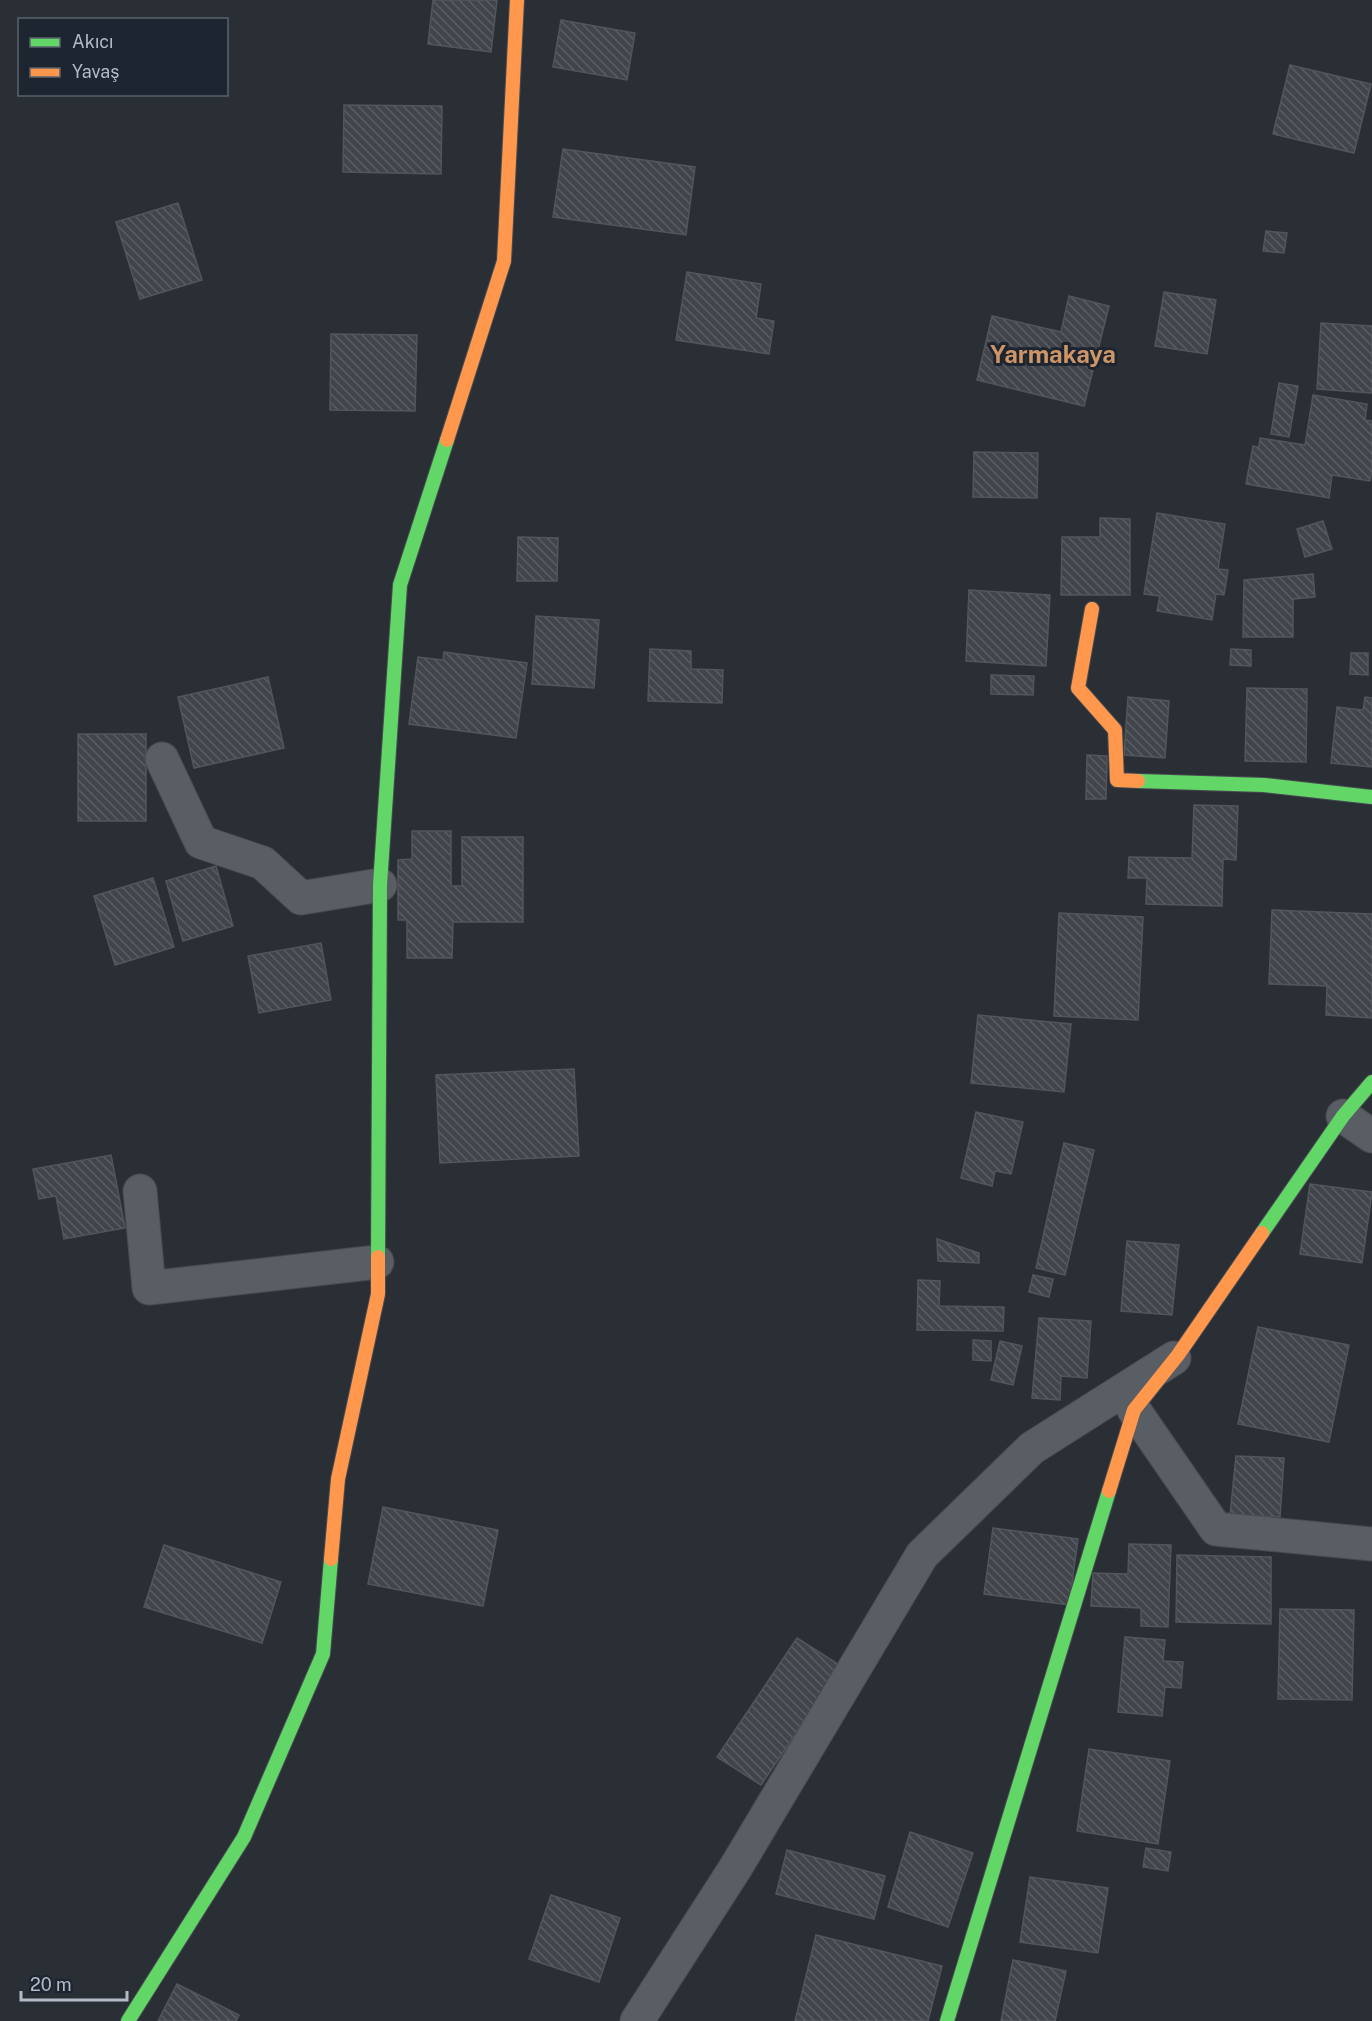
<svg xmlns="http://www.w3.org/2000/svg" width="1372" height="2021" viewBox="0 0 1372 2021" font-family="'Public Sans',sans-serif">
<defs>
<pattern id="building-back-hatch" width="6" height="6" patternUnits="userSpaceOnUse" patternTransform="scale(1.5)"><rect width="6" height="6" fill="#41454b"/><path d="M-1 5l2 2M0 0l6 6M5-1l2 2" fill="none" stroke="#5a5e63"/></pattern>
</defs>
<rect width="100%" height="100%" fill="#2a2f36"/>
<g fill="url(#building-back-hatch)" stroke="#51565d" stroke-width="1.5">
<path d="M433,0H497L491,52L428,44Z"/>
<path d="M561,20L635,33L627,80L553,67Z"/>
<path d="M1290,65L1371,84L1354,153L1273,134Z"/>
<path d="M344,105L442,106L441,174L343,172Z"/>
<path d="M563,149L695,167L686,235L553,217Z"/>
<path d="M178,203L202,280L140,299L116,222Z"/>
<path d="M1266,231L1287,233L1284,253L1263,251Z"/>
<path d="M687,272L761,284L756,318L774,321L769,354L676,340Z"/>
<path d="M1164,292L1216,300L1207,354L1155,346Z"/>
<path d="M1069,296L1109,306L1084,406L977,380L992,316L1061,332Z"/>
<path d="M1321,323L1372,326V393L1317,389Z"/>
<path d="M331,334L417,335L415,411L330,410Z"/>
<path d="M1279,383L1298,386L1289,437L1271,434Z"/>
<path d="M1313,395L1367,404L1365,420L1372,421V469L1370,481L1332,475L1329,498L1246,484L1253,446L1259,447L1260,438L1305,445Z"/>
<path d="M974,452L1038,453L1037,498L973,497Z"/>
<path d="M1157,513L1225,524L1218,569L1228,570L1224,595L1216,594L1212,620L1157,611L1160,596L1144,594Z"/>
<path d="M1100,518L1130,519V595H1061L1062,537H1100Z"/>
<path d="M1323,521L1332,549L1305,557L1297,529Z"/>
<path d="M518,537L558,538L557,581H517Z"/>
<path d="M1313,574L1315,597L1293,599V637H1243L1244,580Z"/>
<path d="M969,590L1050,595L1046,666L966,661Z"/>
<path d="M536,616L599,620L594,688L532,684Z"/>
<path d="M650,649L691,651V669L723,670L722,703L648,701Z"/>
<path d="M1231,649L1251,650V666L1230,665Z"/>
<path d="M444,652L527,663L516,738L409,724L418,657L443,660Z"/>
<path d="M1351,653H1368V675L1350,674Z"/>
<path d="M991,675L1034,676L1033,695L991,694Z"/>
<path d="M268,677L284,748L194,768L178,697Z"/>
<path d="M1247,688L1307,689L1306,762L1245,761Z"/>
<path d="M1128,697L1169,701L1165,758L1124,755Z"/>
<path d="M1365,697L1372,698V767L1331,763L1337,707L1363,710Z"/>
<rect x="78" y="734" width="68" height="87"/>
<path d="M1087,755L1107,756L1106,799H1086Z"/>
<path d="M1194,805L1238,806L1236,860L1223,859L1222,906L1146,904L1147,878H1128L1129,857L1192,858Z"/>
<path d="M412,831H451V886H462V837H523V922H453L452,958H407V920H398V860L412,859Z"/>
<path d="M216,866L233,926L183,941L166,881Z"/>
<path d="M153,878L174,947L115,965L94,896Z"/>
<path d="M1272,910L1372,914V1018L1326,1015L1327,986L1269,984Z"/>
<path d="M1059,913L1143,917L1138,1020L1054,1016Z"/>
<path d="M321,943L331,1000L259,1013L248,956Z"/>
<path d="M978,1015L1071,1024L1064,1092L971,1083Z"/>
<path d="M574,1069L579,1156L440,1163L436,1075Z"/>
<path d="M976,1112L1023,1122L1011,1174L995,1171L992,1186L961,1178Z"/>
<path d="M1064,1143L1094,1150L1065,1275L1036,1268Z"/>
<path d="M111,1155L125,1228L64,1239L56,1196L39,1199L33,1169Z"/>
<path d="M1310,1184L1372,1192L1362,1263L1300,1254Z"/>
<path d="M937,1239L979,1253V1263L938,1261Z"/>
<path d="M1127,1241L1179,1245L1172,1315L1121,1311Z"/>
<path d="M1033,1275L1053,1279L1049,1297L1029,1292Z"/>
<path d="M918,1280L940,1281L939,1306L1004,1307L1003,1331L917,1330Z"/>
<path d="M1039,1318L1091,1321L1087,1378L1061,1376L1060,1400L1032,1398Z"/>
<path d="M1258,1327L1349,1345L1329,1442L1238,1424Z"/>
<path d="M973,1340L991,1341V1361L973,1360Z"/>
<path d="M1000,1341L1022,1346L1013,1385L991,1380Z"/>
<path d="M1236,1456L1284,1458L1280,1517L1230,1515Z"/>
<path d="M383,1507L498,1530L483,1606L368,1584Z"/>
<path d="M993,1528L1078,1539L1069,1605L984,1594Z"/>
<path d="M1129,1544L1171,1545L1168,1627L1141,1626V1608L1091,1606L1093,1573L1128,1574Z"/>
<path d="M164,1545L281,1582L262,1643L144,1607Z"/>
<path d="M1177,1555L1271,1557V1624L1176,1622Z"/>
<path d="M1280,1609L1354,1610L1352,1700L1278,1699Z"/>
<path d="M1125,1637L1165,1640L1163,1661L1183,1662L1181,1688L1165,1687L1162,1716L1118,1712Z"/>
<path d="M797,1638L841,1666L761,1785L717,1757Z"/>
<path d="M1089,1749L1170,1761L1158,1844L1077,1831Z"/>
<path d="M910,1832L973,1853L948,1927L888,1907Z"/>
<path d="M1146,1848L1171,1852L1168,1871L1143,1867Z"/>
<path d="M787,1850L885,1876L874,1919L776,1894Z"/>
<path d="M1030,1877L1108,1888L1098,1953L1020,1942Z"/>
<path d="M551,1895L620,1918L599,1982L529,1959Z"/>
<path d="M816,1935L942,1966L928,2021H795Z"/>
<path d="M1013,1960L1066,1971L1055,2021H1001Z"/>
<path d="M177,1984L239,2015L236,2021H158Z"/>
</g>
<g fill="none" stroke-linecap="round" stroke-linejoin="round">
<defs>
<g id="street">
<path d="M162,759L201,842L263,863L301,898L380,885"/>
<path d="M1343,1116L1372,1136"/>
<path d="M140,1191L149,1288L377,1262"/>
<path d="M1134,1410L1216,1529L1372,1544"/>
<path d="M637,2021L736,1867L922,1555L1032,1448L1174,1358"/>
</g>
<g id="fast">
<path d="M1138,781L1264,785L1372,797"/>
<path d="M1262,1233L1343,1116L1372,1082"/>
<path d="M378,1257L380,885L400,585L447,440"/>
<path d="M128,2021L244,1837L323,1654L331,1559"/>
<path d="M947,2021L1109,1491"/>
</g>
<g id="slow">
<path d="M447,440L504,261L517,0"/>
<path d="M1092,609L1078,688L1115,730L1117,780L1138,781"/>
<path d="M1109,1491L1134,1410L1178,1355L1262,1233"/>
<path d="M331,1559L338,1479L378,1294V1257"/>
</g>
</defs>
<use href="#street" stroke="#484b51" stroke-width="35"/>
<use href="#fast" stroke="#484b51" stroke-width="16"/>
<use href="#slow" stroke="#484b51" stroke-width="16"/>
<use href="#street" stroke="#595d64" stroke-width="33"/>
<use href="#fast" stroke="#63d668" stroke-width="14"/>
<use href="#slow" stroke="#ff974d" stroke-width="14"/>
</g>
<g text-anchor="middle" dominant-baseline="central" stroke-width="6" stroke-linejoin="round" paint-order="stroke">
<g font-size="24" font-weight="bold" fill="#ce9567" stroke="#1d2530">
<text x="1053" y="354">Yarmakaya</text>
</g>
</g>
<rect x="18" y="18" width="210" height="78" fill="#1d2530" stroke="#59616c" stroke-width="1.5"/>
<rect x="30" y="38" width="30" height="9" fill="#63d668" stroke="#59616c" stroke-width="1.5"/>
<text x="72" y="48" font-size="18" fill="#b4bbc7">Akıcı</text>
<rect x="30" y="68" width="30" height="9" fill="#ff974d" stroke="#59616c" stroke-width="1.5"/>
<text x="72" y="78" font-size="18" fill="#b4bbc7">Yavaş</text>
<path d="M21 1991v9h106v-9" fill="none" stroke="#b4bbc7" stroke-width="3"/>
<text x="30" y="1991" font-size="18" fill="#b4bbc7" stroke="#1d2530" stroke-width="4.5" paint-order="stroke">20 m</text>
</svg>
